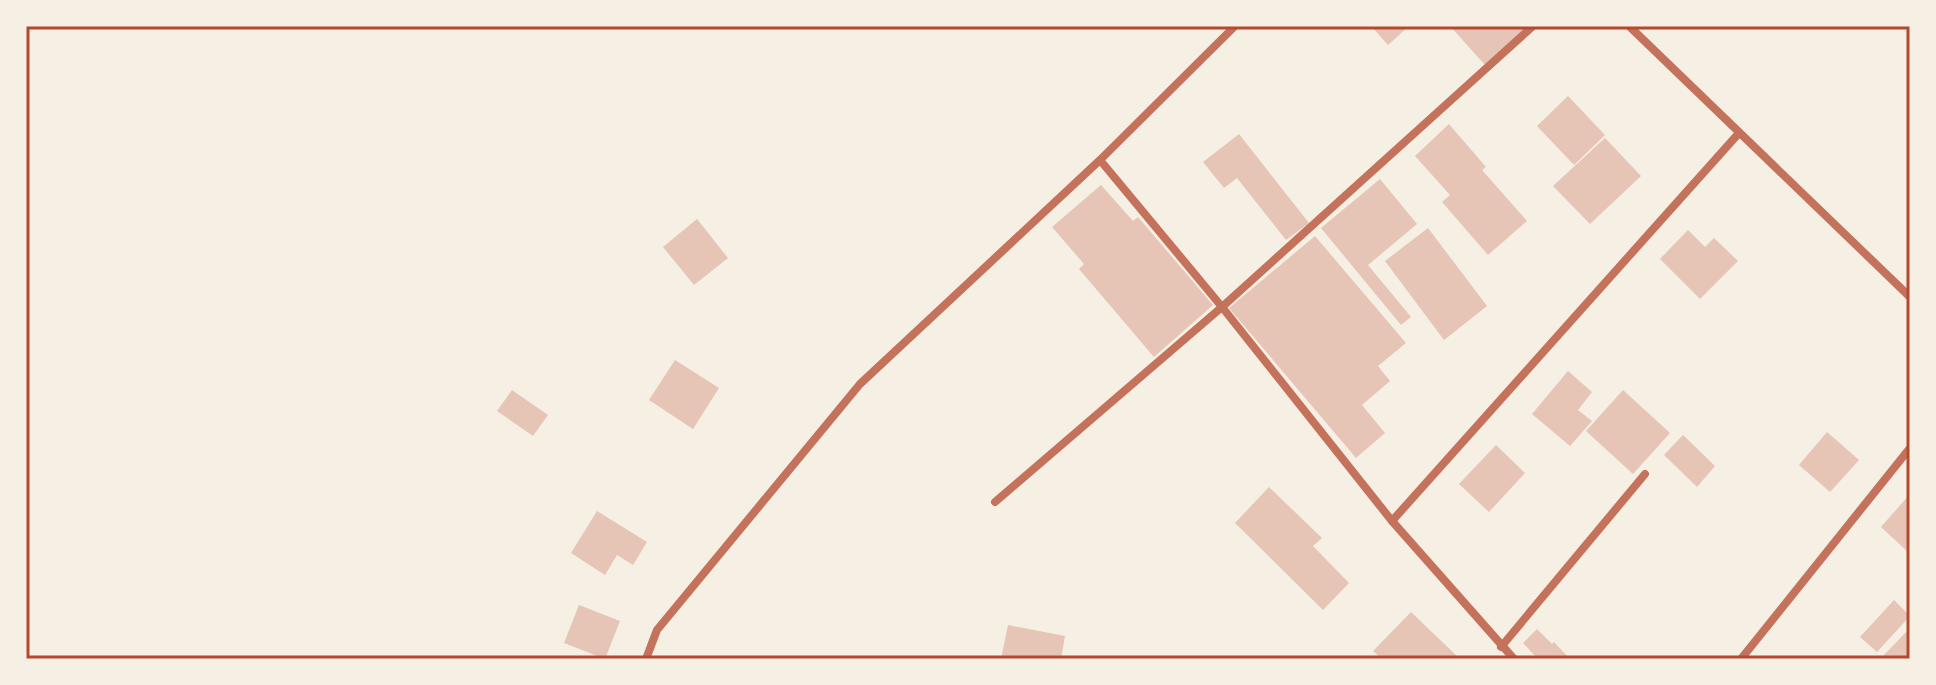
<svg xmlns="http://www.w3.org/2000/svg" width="1936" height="685" viewBox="0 0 1936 685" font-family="'Fira Sans Condensed',sans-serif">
<rect width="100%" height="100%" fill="#f6efe4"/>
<g fill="#e6c5b7">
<path d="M1371,26H1409L1388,45Z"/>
<path d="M1450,26H1528L1485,65Z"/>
<path d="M1568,96L1605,135L1574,165L1537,126Z"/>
<path d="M1449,124L1486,167L1482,170L1527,221L1488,255L1442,202L1450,195L1415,156Z"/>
<path d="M1239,134L1309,223L1286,240L1237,178L1224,188L1203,162Z"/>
<path d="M1605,138L1641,176L1590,224L1553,186Z"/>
<path d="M1380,179L1417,224L1368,265L1411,317L1401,325L1321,228Z"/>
<path d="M1101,185L1133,221L1138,217L1213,305L1154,357L1079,269L1084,264L1052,227Z"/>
<path d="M697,219L728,258L694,285L663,247Z"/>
<path d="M1428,228L1487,306L1444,340L1385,261Z"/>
<path d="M1688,230L1705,247L1714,238L1738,261L1700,299L1660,259Z"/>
<path d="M1315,236L1406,343L1378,366L1390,381L1362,405L1385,433L1356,458L1229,308Z"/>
<path d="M675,360L719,388L693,429L649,400Z"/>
<path d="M1568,371L1592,392L1578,410L1592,421L1570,446L1532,414Z"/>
<path d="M512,390L548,415L533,436L497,411Z"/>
<path d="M1623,390L1670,433L1633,474L1586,431Z"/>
<path d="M1827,432L1859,460L1830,492L1799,465Z"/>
<path d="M1683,435L1715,466L1697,487L1664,455Z"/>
<path d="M1496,445L1525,473L1489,512L1459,484Z"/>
<path d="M1269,487L1322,538L1313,546L1349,583L1323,610L1235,523Z"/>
<path d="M1910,494V550L1908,552L1881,527Z"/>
<path d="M597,511L647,542L633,565L617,555L605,575L571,553Z"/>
<path d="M1894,600L1910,616L1877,652L1860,637Z"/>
<path d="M579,605L620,621L605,659L564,643Z"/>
<path d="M1411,612L1460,659H1382L1373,651Z"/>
<path d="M1008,625L1065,636L1061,659H1001Z"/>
<path d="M1537,629L1552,644L1554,642L1570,659H1538L1523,643Z"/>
<path d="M1906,632L1910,636V658L1886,659L1883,656Z"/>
</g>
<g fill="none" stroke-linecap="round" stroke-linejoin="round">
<g stroke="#c5725c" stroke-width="8">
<path d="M1629,26L1910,297"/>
<path d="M1100,160L1222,307L1392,521L1514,659"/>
<path d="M995,502L1222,307L1533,26"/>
<path d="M1392,521L1739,133"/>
<path d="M1501,647L1645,474"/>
<path d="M646,659L657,630L860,384L1100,160L1235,26"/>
<path d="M1741,659L1910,448"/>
</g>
</g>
<rect width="1936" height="685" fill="none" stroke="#f6efe4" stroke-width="56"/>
<rect x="28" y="28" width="1880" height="629" fill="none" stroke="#b5482f" stroke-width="3"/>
</svg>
